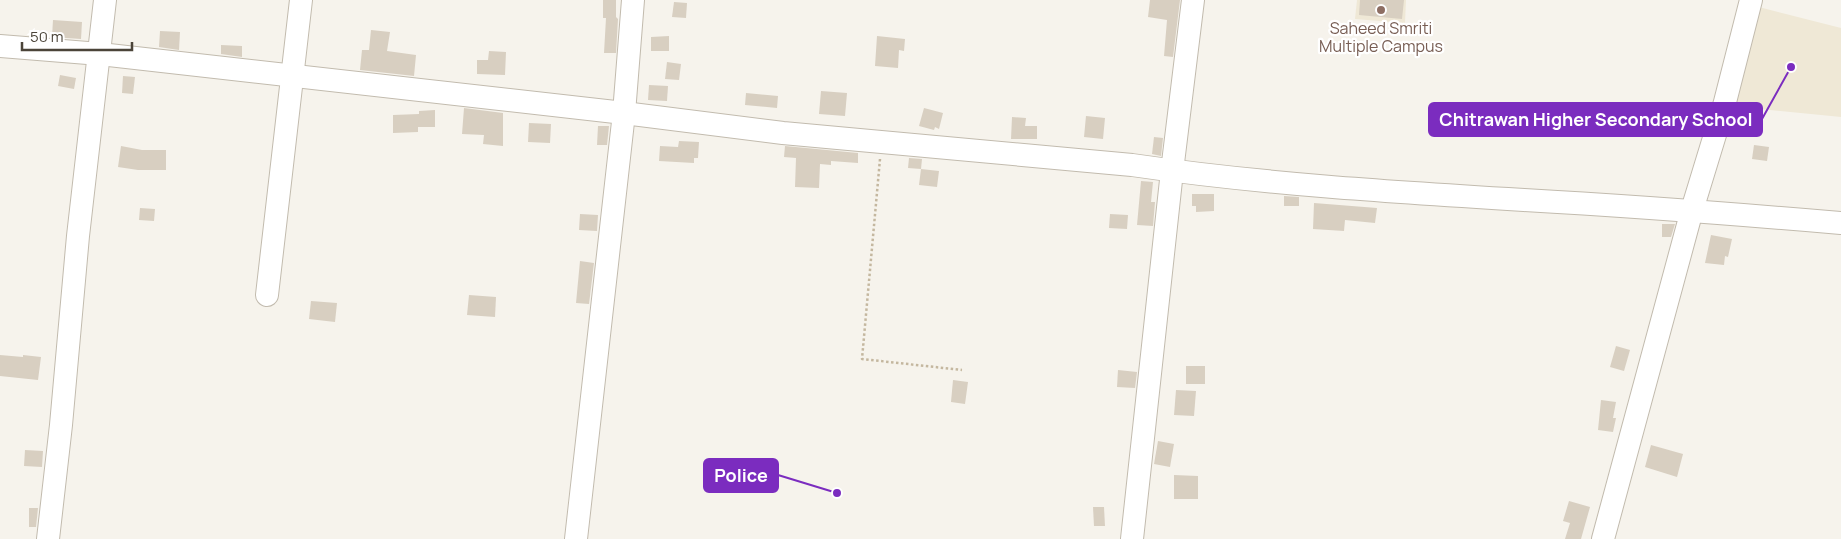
<svg xmlns="http://www.w3.org/2000/svg" width="1841" height="539" viewBox="0 0 1841 539" font-family="Manrope,sans-serif">
<rect width="100%" height="100%" fill="#f6f3ec"/>
<g fill="#efe8d6">
<path d="M1357,0H1406L1405,23L1355,19Z"/>
<path d="M1755,6L1841,28V117L1730,106Z"/>
</g>
<g fill="#d8cfc1">
<path d="M603,0H616V17L618,19L616,53H604L606,18H603Z"/>
<path d="M1150,0H1180L1173,57L1164,56L1167,20L1148,17Z"/>
<path d="M1360,0H1404L1402,19L1359,15Z"/>
<path d="M674,2L687,3L686,18L672,17Z"/>
<path d="M53,20L82,22L81,39L52,37Z"/>
<path d="M371,30L390,32L387,51L416,55L414,76L360,70L362,50H369Z"/>
<path d="M160,31L180,32L179,50L159,47Z"/>
<path d="M669,36V51H651V37Z"/>
<path d="M877,36L905,39L904,51L899,50L898,68L875,66Z"/>
<path d="M221,45L242,46V57L221,54Z"/>
<path d="M489,51L506,52L505,75L477,74V60H488Z"/>
<path d="M667,62L681,64L679,80L665,79Z"/>
<path d="M60,75L76,78L74,89L58,86Z"/>
<path d="M123,76L135,77L133,94L122,93Z"/>
<path d="M649,85L668,86L667,101L648,100Z"/>
<path d="M821,91L847,93L845,116L819,114Z"/>
<path d="M746,93L778,96L777,108L745,105Z"/>
<path d="M464,108L503,113V146L483,144L484,135L462,134Z"/>
<path d="M924,108L943,113L939,129L935,127L934,130L919,126Z"/>
<path d="M435,110V127H418V132L393,133V115L419,114V111Z"/>
<path d="M1086,116L1105,118L1103,139L1084,137Z"/>
<path d="M1012,117L1026,118L1025,126H1037V139H1011Z"/>
<path d="M529,123L551,124L550,143L528,142Z"/>
<path d="M598,126H609L607,145H597Z"/>
<path d="M1154,137L1163,138L1161,156L1152,154Z"/>
<path d="M679,141L699,142L698,158H694V163L659,161L660,146L678,147Z"/>
<path d="M1754,145L1769,147L1767,161L1752,159Z"/>
<path d="M121,146L142,150H166V170H138L118,167Z"/>
<path d="M785,146L858,153V163L831,161V165L820,164L819,188L795,187L796,158L784,157Z"/>
<path d="M909,158L922,159L921,169L908,168Z"/>
<path d="M921,169L939,171L937,187L919,185Z"/>
<path d="M1141,181L1153,182L1151,202H1155L1153,226L1137,225Z"/>
<path d="M1192,194H1214V211L1196,212V206H1192Z"/>
<path d="M1284,196L1299,197V206H1284Z"/>
<path d="M1314,203L1377,208L1375,223L1345,220L1344,231L1313,229Z"/>
<path d="M140,208L155,209L154,221L139,220Z"/>
<path d="M580,214L598,215L597,231L579,230Z"/>
<path d="M1110,214L1128,215L1127,229L1109,228Z"/>
<path d="M1662,224H1675L1671,237H1662Z"/>
<path d="M1711,235L1732,239L1728,257L1725,256L1724,265L1705,263Z"/>
<path d="M580,261L594,263L589,304L576,303Z"/>
<path d="M469,295L496,297L495,317L467,315Z"/>
<path d="M311,301L337,303L335,322L309,319Z"/>
<path d="M1616,346L1630,350L1624,371L1610,367Z"/>
<path d="M0,355L23,357V355L41,357L38,380L0,376Z"/>
<rect x="1186" y="366" width="19" height="18"/>
<path d="M1118,370L1137,372L1135,388L1117,387Z"/>
<path d="M953,380L968,382L965,404L951,402Z"/>
<path d="M1176,390L1196,391L1194,416L1174,415Z"/>
<path d="M1601,400L1616,402L1613,418H1616L1613,432L1598,430Z"/>
<path d="M1158,441L1174,444L1170,467L1154,464Z"/>
<path d="M1651,445L1683,454L1677,477L1645,467Z"/>
<path d="M25,450L43,451L42,467L24,466Z"/>
<path d="M1174,475L1198,476V499H1174Z"/>
<path d="M1569,501L1590,507L1581,539H1565L1570,523L1563,521Z"/>
<path d="M1093,507H1104L1105,526H1094Z"/>
<path d="M29,508H38L36,527H29Z"/>
</g>
<g fill="none" stroke-linecap="round" stroke-linejoin="round">
<defs>
<g id="minor">
<path d="M0,46L100,54L624,113L783,133L1132,165C1262,184 1393,192 1524,200C1630,206 1735,214 1841,223"/>
<path d="M267,295L301,0"/>
<path d="M48,539L61,425L78,236L105,0"/>
<path d="M576,539L624,113L633,0"/>
<path d="M1132,539L1172,171L1193,0"/>
<path d="M1603,539L1692,210L1725,102L1751,0"/>
</g>
</defs>
<use href="#minor" stroke="#c2bbae" stroke-width="24"/>
<path stroke="#c4b79f" stroke-width="2.5" stroke-dasharray="2.5 2.5" stroke-linecap="butt" d="M880,159L862,359L962,370"/>
<use href="#minor" stroke="#fff" stroke-width="22"/>
</g>
<circle fill="#8d6e63" stroke="#fff" stroke-width="2" cx="1381" cy="10" r="5"/>
<g text-anchor="middle" dominant-baseline="central" stroke-width="4.5" stroke-linejoin="round" paint-order="stroke">
<g font-size="16" fill="#785e54" stroke="#fff">
<text x="1381" y="28">Saheed Smriti<tspan x="1381" dy="18">Multiple Campus</tspan></text>
</g>
</g>
<path fill="none" stroke="#7b2cbf" stroke-width="2" d="M1791 67L1762 119M837 493L778 475"/>
<g fill="#7b2cbf" stroke="#fff" stroke-width="2">
<circle cx="1791" cy="67" r="5"/>
<circle cx="837" cy="493" r="5"/>
</g>
<g fill="#7b2cbf" stroke="#7b2cbf" stroke-width="2">
<rect x="1429" y="103" width="333" height="33" rx="5"/>
<rect x="704" y="459" width="74" height="33" rx="5"/>
</g>
<g font-size="18" text-anchor="middle" font-weight="bold" fill="#fff">
<text x="1596" y="126">Chitrawan Higher Secondary School</text>
<text x="741" y="482">Police</text>
</g>
<path d="M22 42v8h110v-8" fill="none" stroke="#4b4439" stroke-width="2.5"/>
<text x="30" y="42" font-size="15" fill="#4b4439" stroke="#ffffff" stroke-width="4" paint-order="stroke">50 m</text>
</svg>
